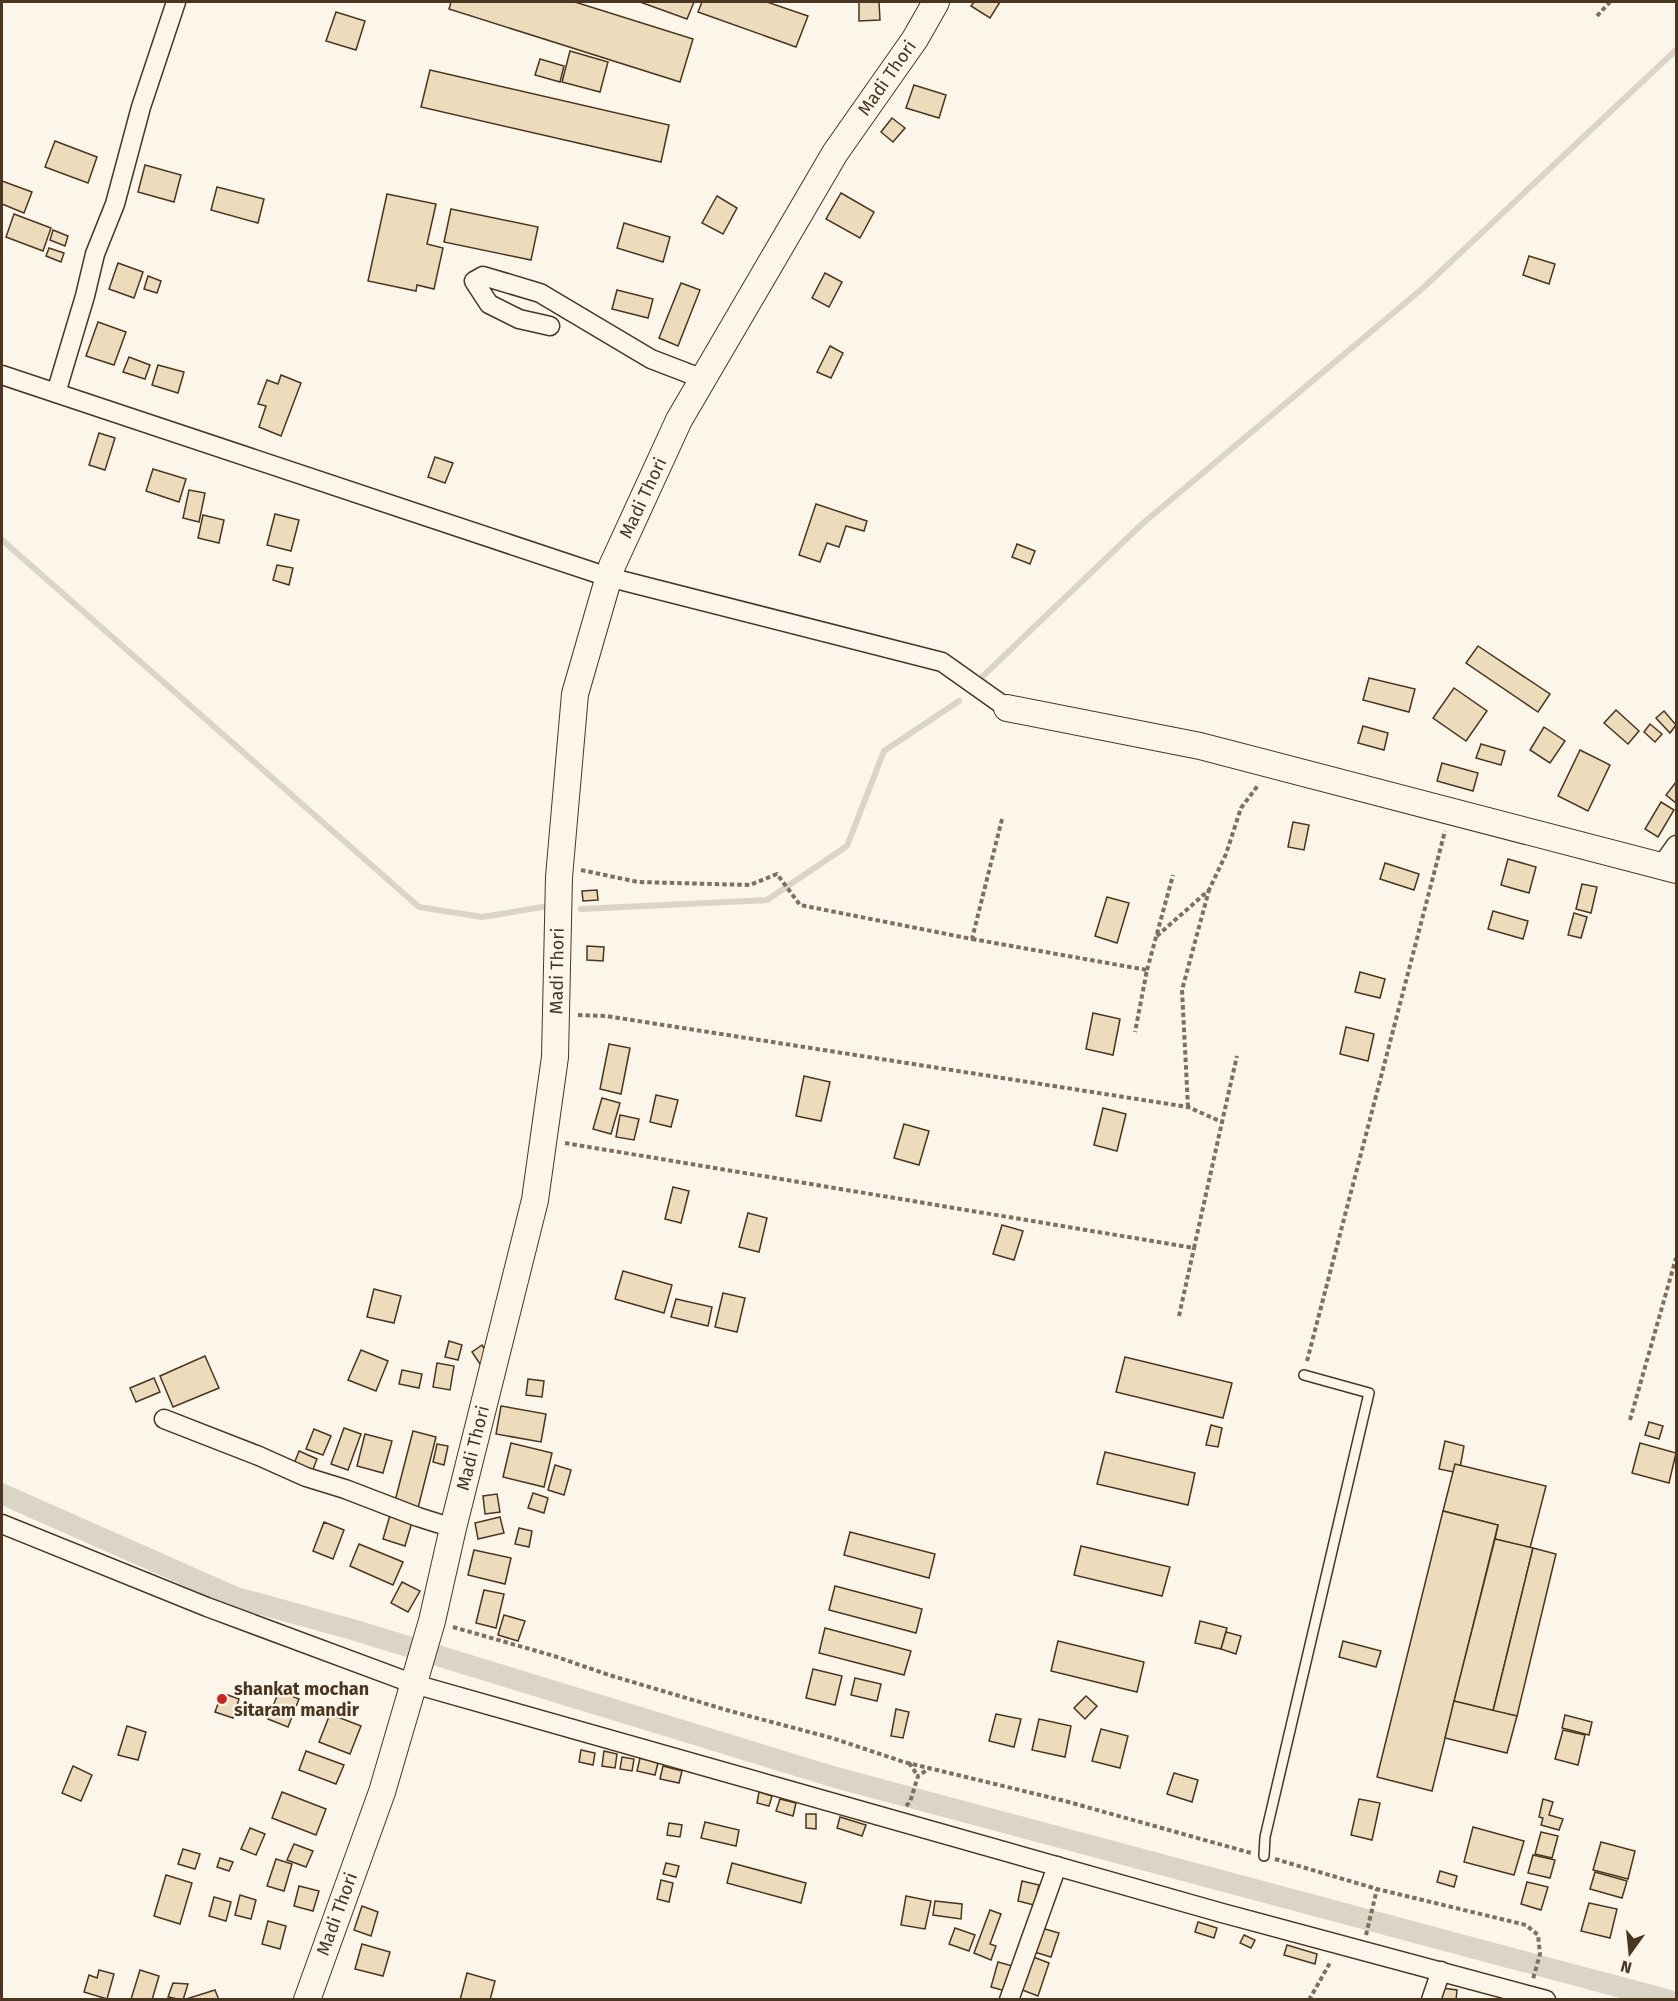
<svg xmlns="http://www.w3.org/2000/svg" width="1678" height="2001" viewBox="0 0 1678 2001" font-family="'Fira Sans',sans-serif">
<rect width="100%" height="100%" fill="#fbf6e9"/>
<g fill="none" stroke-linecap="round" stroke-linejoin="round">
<g stroke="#dcd4c6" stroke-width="6">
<path d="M2,540L419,907L482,917L543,907"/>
<path d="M983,676L1142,524L1423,288L1676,50"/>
<path d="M581,909L767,900L847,846L884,751L959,701"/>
</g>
<path stroke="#dcd4c6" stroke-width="21" d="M2,1494L235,1597L354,1630L834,1777L1668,2000"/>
</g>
<g fill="#ecdcbc" stroke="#4a3520" stroke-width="1.5">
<path d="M451,2H575L693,39L680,82L449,9Z"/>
<path d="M640,2H694L687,19Z"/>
<path d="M702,2H767L808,16L796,47L698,12Z"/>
<path d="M859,2H879L880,20L859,21Z"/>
<path d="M974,2H1000L990,18L971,6Z"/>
<path d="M336,12L365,21L356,50L326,41Z"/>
<path d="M570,51L608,62L600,92L562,82Z"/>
<path d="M540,59L564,66L560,82L535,75Z"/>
<path d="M430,70L669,125L661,162L421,107Z"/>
<path d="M914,85L946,95L939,118L906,108Z"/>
<path d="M892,118L905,128L893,142L881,132Z"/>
<path d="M55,141L97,157L88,183L45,167Z"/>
<path d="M145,165L181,175L174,202L138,192Z"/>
<path d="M2,181L32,192L24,213L2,204Z"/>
<path d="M217,187L264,199L258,223L211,210Z"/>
<path d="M841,193L874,212L860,238L826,219Z"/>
<path d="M387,194L436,204L427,244L443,248L434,289L417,285L416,291L368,281Z"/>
<path d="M717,196L737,208L723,234L702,223Z"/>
<path d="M451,209L538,227L531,260L444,242Z"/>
<path d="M14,214L51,228L43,251L6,237Z"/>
<path d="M624,223L670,237L663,262L617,248Z"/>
<path d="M53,230L68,236L65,246L50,240Z"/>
<path d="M49,248L64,253L61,262L46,256Z"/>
<path d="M1529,256L1555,264L1549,284L1523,275Z"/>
<path d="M118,263L143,272L134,298L109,289Z"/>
<path d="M825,273L842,282L829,307L812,298Z"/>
<path d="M148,276L161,281L157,293L144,289Z"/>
<path d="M681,283L700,290L678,346L659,338Z"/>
<path d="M617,290L653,299L648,318L612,309Z"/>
<path d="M98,322L126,332L114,365L86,356Z"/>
<path d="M830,346L843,353L831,378L817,372Z"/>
<path d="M129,357L150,365L145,379L123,372Z"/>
<path d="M158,365L184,372L178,393L152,385Z"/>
<path d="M281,375L301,383L281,436L259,427L266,406L258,404L267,380L278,384Z"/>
<path d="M99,433L115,438L105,470L89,465Z"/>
<path d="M435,457L453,463L445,483L428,477Z"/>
<path d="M153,469L186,479L179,502L146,491Z"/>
<path d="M189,490L205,493L199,522L183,518Z"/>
<path d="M816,504L867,521L864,531L846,526L839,547L827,543L820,562L799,555Z"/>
<path d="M275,514L299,520L291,551L267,545Z"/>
<path d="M203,515L224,520L219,543L198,538Z"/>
<path d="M1017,544L1035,551L1030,564L1012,557Z"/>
<path d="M277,565L293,568L289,585L273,580Z"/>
<path d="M1478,646L1550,694L1538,712L1466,663Z"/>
<path d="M1369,678L1415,689L1409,712L1363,700Z"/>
<path d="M1454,688L1487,711L1466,741L1433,718Z"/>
<path d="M1616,710L1639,731L1628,744L1604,723Z"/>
<path d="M1664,711L1676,725L1670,733L1656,718Z"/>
<path d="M1650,724L1662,734L1655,742L1644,732Z"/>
<path d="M1363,726L1388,733L1384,750L1358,743Z"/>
<path d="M1544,727L1565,741L1550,763L1530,750Z"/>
<path d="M1481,744L1505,751L1501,765L1476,758Z"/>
<path d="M1580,750L1610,765L1588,811L1558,796Z"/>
<path d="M1442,763L1478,773L1473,791L1437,781Z"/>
<path d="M1676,782V803L1666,795Z"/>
<path d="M1661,802L1674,810L1658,837L1645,829Z"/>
<path d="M1293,822L1309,825L1304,850L1288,847Z"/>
<path d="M1508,859L1536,867L1529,893L1501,885Z"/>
<path d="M1385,863L1419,874L1414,890L1380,879Z"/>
<path d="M1582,884L1597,887L1591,913L1576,909Z"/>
<path d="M597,890L598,900L583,901L582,891Z"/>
<path d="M1107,897L1129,903L1117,943L1095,936Z"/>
<path d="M1493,911L1528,921L1523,939L1488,929Z"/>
<path d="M1574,913L1587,917L1581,938L1568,935Z"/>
<path d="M587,946L604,947L603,961L587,960Z"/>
<path d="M1360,972L1385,979L1380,998L1355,992Z"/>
<path d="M1093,1013L1120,1019L1113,1055L1086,1049Z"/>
<path d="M1346,1027L1374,1034L1368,1061L1340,1054Z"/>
<path d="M609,1044L630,1048L621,1094L600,1089Z"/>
<path d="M804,1076L830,1082L821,1121L796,1116Z"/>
<path d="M656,1095L678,1100L671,1127L650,1122Z"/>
<path d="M602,1098L620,1103L611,1134L593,1129Z"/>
<path d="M1103,1108L1126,1114L1117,1151L1094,1145Z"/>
<path d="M620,1115L639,1119L634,1140L616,1137Z"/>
<path d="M904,1124L929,1131L919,1165L894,1158Z"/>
<path d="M673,1187L689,1191L681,1223L665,1219Z"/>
<path d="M748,1213L767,1218L759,1252L739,1247Z"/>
<path d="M1002,1225L1023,1231L1014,1260L993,1254Z"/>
<path d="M623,1271L672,1285L664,1313L615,1299Z"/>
<path d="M374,1289L401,1296L394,1323L367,1317Z"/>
<path d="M723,1293L745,1298L737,1332L715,1327Z"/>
<path d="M676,1299L712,1307L708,1326L671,1317Z"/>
<path d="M449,1341L462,1345L458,1360L445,1357Z"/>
<path d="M482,1345L492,1361L482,1367L472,1352Z"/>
<path d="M361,1350L388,1361L376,1391L348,1380Z"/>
<path d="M205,1356L219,1388L173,1407L160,1376Z"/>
<path d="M1125,1357L1232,1383L1223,1418L1116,1392Z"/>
<path d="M437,1363L454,1366L450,1390L433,1387Z"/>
<path d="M402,1370L422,1374L419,1388L399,1384Z"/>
<path d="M154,1378L160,1392L136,1402L130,1388Z"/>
<path d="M528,1379L544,1381L542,1397L526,1395Z"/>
<path d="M501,1406L546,1414L541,1442L496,1434Z"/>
<path d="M1649,1422L1663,1426L1659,1439L1645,1435Z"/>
<path d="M1211,1425L1222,1428L1218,1447L1206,1445Z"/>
<path d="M344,1428L361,1434L348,1470L331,1464Z"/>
<path d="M314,1429L331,1436L323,1455L306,1449Z"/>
<path d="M413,1431L436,1437L418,1508L395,1501Z"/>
<path d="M365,1434L392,1441L383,1473L357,1466Z"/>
<path d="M1445,1441L1464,1446L1459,1473L1439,1469Z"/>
<path d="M511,1443L552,1453L544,1487L503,1477Z"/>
<path d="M1640,1443L1676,1453L1669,1483L1632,1473Z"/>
<path d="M437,1444L448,1446L444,1465L433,1462Z"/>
<path d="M299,1451L317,1459L312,1472L294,1464Z"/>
<path d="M1105,1452L1195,1473L1188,1505L1097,1484Z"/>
<path d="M1455,1464L1546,1486L1530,1548L1495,1539L1498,1525L1443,1511Z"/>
<path d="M555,1465L571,1470L564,1495L548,1490Z"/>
<path d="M533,1493L548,1498L544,1513L528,1508Z"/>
<path d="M497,1494L500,1512L485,1514L483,1496Z"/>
<path d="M1443,1511L1498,1525L1432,1791L1377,1777Z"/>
<path d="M391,1512L413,1519L405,1546L383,1539Z"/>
<path d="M500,1517L504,1533L478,1539L475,1523Z"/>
<path d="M324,1522L344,1530L333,1559L313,1551Z"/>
<path d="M519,1528L532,1531L529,1547L515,1544Z"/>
<path d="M850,1532L935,1554L929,1578L844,1555Z"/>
<path d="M1495,1539L1533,1548L1493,1711L1454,1701Z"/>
<path d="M359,1544L403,1562L393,1585L350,1566Z"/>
<path d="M1081,1546L1170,1567L1162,1596L1074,1575Z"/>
<path d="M1533,1548L1556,1554L1517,1716L1493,1711Z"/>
<path d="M474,1550L511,1558L505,1584L468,1575Z"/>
<path d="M402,1582L420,1591L408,1612L391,1603Z"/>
<path d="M835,1586L922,1609L916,1633L829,1610Z"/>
<path d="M484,1590L504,1594L496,1628L476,1623Z"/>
<path d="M504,1615L525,1621L518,1641L498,1635Z"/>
<path d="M1200,1621L1227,1628L1221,1649L1195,1643Z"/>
<path d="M825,1628L911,1651L904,1675L819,1653Z"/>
<path d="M1226,1632L1241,1636L1236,1654L1221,1649Z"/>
<path d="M1058,1641L1144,1662L1137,1692L1051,1671Z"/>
<path d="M1343,1641L1381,1651L1376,1667L1339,1657Z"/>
<path d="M813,1669L842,1676L835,1705L806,1698Z"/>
<path d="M855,1678L881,1684L877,1701L851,1695Z"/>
<path d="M279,1691L299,1699L288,1727L268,1719Z"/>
<path d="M222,1693L239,1699L233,1718L215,1712Z"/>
<path d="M1086,1696L1097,1706L1085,1719L1074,1708Z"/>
<path d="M1454,1701L1517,1716L1507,1753L1445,1738Z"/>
<path d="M896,1709L909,1712L903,1738L891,1736Z"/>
<path d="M330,1714L361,1726L350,1754L319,1742Z"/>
<path d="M996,1714L1021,1719L1014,1747L989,1741Z"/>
<path d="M1565,1715L1592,1722L1589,1735L1562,1728Z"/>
<path d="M1039,1719L1071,1726L1065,1757L1032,1750Z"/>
<path d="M127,1726L146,1732L138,1760L118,1755Z"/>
<path d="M1101,1729L1128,1736L1120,1768L1092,1761Z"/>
<path d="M1563,1730L1585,1735L1578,1765L1555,1759Z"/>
<path d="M581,1750L595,1753L593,1765L579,1762Z"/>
<path d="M306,1751L344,1765L336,1784L299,1770Z"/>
<path d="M604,1751L617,1754L615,1768L602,1766Z"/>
<path d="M622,1757L634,1759L632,1771L620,1769Z"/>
<path d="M640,1758L658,1763L655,1775L637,1771Z"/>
<path d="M73,1766L92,1775L81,1801L62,1793Z"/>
<path d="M663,1766L682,1771L679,1783L660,1779Z"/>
<path d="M1174,1773L1198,1780L1192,1802L1167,1794Z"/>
<path d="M282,1792L326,1809L316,1835L272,1818Z"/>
<path d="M759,1792L772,1796L769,1806L757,1803Z"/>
<path d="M780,1799L796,1803L793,1816L776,1811Z"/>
<path d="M1359,1799L1380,1803L1372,1840L1351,1835Z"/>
<path d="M1543,1799L1553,1802L1549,1815L1563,1819L1559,1830L1541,1825L1543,1818L1539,1817Z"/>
<path d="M806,1814H816V1829L806,1828Z"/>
<path d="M840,1817L866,1825L862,1836L837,1828Z"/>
<path d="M705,1822L739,1830L736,1846L701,1838Z"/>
<path d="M669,1823L682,1825L680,1837L667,1835Z"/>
<path d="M1473,1827L1524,1841L1514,1875L1464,1862Z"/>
<path d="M250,1828L265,1834L256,1855L241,1849Z"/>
<path d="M1541,1832L1558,1836L1552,1858L1535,1854Z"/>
<path d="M1601,1842L1635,1851L1628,1879L1593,1870Z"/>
<path d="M294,1844L313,1851L306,1867L287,1860Z"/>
<path d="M183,1849L200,1854L195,1869L178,1864Z"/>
<path d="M1533,1855L1555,1860L1550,1878L1528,1873Z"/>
<path d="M220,1858L233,1862L229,1871L217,1867Z"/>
<path d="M276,1859L292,1864L284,1891L267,1886Z"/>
<path d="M666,1863L679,1866L676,1877L663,1874Z"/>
<path d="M732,1863L806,1883L801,1903L727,1883Z"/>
<path d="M1440,1871L1457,1876L1454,1887L1437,1882Z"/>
<path d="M1595,1872L1627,1881L1622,1898L1590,1889Z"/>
<path d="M166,1875L192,1883L180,1924L154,1916Z"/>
<path d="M661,1880L673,1883L669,1902L657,1899Z"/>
<path d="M1022,1881L1039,1885L1034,1905L1018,1901Z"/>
<path d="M1527,1882L1548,1887L1541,1910L1521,1904Z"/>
<path d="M299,1886L319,1891L313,1911L294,1906Z"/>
<path d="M240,1895L256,1900L251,1919L235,1915Z"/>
<path d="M906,1896L931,1901L925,1929L901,1925Z"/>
<path d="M214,1897L231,1902L226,1921L209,1916Z"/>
<path d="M935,1901L962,1904L961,1919L933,1915Z"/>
<path d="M1589,1903L1617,1909L1610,1938L1581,1931Z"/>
<path d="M362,1906L378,1912L371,1936L354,1930Z"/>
<path d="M990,1910L1001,1914L990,1944L996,1946L991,1960L974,1953Z"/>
<path d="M268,1921L286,1926L280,1949L262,1944Z"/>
<path d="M1198,1922L1217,1928L1214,1938L1195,1932Z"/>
<path d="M1038,1927L1059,1933L1051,1957L1031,1951Z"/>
<path d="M955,1928L975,1935L969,1951L949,1944Z"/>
<path d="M1244,1935L1255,1940L1251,1948L1240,1943Z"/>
<path d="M362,1944L390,1952L383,1976L355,1969Z"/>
<path d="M1287,1945L1317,1954L1315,1964L1284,1955Z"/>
<path d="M1028,1955L1049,1963L1038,1996L1017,1988Z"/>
<path d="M998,1962L1016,1967L1009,1992L991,1987Z"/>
<path d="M99,1970L114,1974L107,1999L84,1992L89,1975L97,1978Z"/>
<path d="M140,1970L159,1976L152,2000L131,1999Z"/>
<path d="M467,1973L495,1981L490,2000H460Z"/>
<path d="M173,1983L188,1984L183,2000L168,1997Z"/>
<path d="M1442,1988L1457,1990L1456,2000H1440Z"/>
<path d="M215,1990L219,2000H186V1999Z"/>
</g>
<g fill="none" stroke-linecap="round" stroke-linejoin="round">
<defs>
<path id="lane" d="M1264,1856L1265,1837L1369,1393L1304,1375"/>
<g id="street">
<path d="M550,326L519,319L489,304L474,281L483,276L540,293L651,359L703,379"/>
<path d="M2,375L608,577L942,662L1007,708"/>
<path d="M56,393L85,296L95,254L115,204L141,107L176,2"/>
<path d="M1661,866L1676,845"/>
<path d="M164,1419L259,1456L306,1477L345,1489L418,1517L453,1528"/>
<path d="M2,1524L207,1607L414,1684L1222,1913L1546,2000"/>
<path d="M1009,2000L1057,1866"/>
<path d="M1431,2000L1441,1971"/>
</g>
<g id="secondary">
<path d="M1007,708L1200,746L1676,870"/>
<path d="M307,2000L382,1792L432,1621L453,1528L535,1200L555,1057L559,877L575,694L612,566L679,420L835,153L915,39L936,2"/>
</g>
</defs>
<use href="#lane" stroke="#4a3520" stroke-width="12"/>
<use href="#street" stroke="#4a3520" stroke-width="21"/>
<use href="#secondary" stroke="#4a3520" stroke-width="28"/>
<g stroke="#7f6f5c" stroke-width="4" stroke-dasharray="4.5 3" stroke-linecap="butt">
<path d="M1597,16L1610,2"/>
<path d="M581,870L638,882L750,885L777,874L800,905L972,939L1002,819"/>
<path d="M1157,936L1209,890L1226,854L1241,808L1259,784"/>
<path d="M972,939L1147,970L1135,1032"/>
<path d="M1147,970L1173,875"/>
<path d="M578,1015L606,1016L1188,1107L1222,1122L1237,1056"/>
<path d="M1188,1107L1182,990L1209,890"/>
<path d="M565,1143L1194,1248L1222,1122"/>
<path d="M1179,1316L1194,1248"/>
<path d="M1307,1361L1445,831"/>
<path d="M1630,1420L1676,1258"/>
<path d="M453,1627L554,1656L609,1675L730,1711L832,1738L904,1762L1065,1801L1251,1853"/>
<path d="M909,1763L918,1776"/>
<path d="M906,1806L910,1802L918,1776L930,1768"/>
<path d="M1275,1859L1377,1889L1526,1925L1538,1935L1540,1954L1533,1979"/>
<path d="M1366,1935L1377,1889"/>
<path d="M1309,2000L1331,1961"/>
</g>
<use href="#lane" stroke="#fbf6e9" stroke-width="9"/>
<use href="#street" stroke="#fbf6e9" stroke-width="18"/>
<use href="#secondary" stroke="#fbf6e9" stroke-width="26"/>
</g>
<circle fill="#c62828" stroke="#fbf6e9" stroke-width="2" cx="222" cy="1699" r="6"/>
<g text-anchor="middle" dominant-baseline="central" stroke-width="4.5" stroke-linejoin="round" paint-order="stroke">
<g font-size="18" fill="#4a3520" stroke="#fbf6e9">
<text transform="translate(887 78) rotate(-55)">Madi Thori</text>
<text transform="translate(643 498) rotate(-65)">Madi Thori</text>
<text transform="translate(557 971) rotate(-89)">Madi Thori</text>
<text transform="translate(473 1448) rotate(-76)">Madi Thori</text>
<text transform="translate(337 1914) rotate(-70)">Madi Thori</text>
</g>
<g font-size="18" font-weight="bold" fill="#4a3520" stroke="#fbf6e9" text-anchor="start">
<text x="234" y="1689">shankat mochan<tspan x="234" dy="21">sitaram mandir</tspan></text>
</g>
</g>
<rect width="1678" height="2001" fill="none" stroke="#4a3520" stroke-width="6"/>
<g transform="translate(1630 1953) rotate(195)" stroke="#fbf6e9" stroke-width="4.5" paint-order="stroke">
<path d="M0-4.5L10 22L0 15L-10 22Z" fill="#4a3520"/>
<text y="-9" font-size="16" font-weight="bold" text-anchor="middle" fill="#4a3520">N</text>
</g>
</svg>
